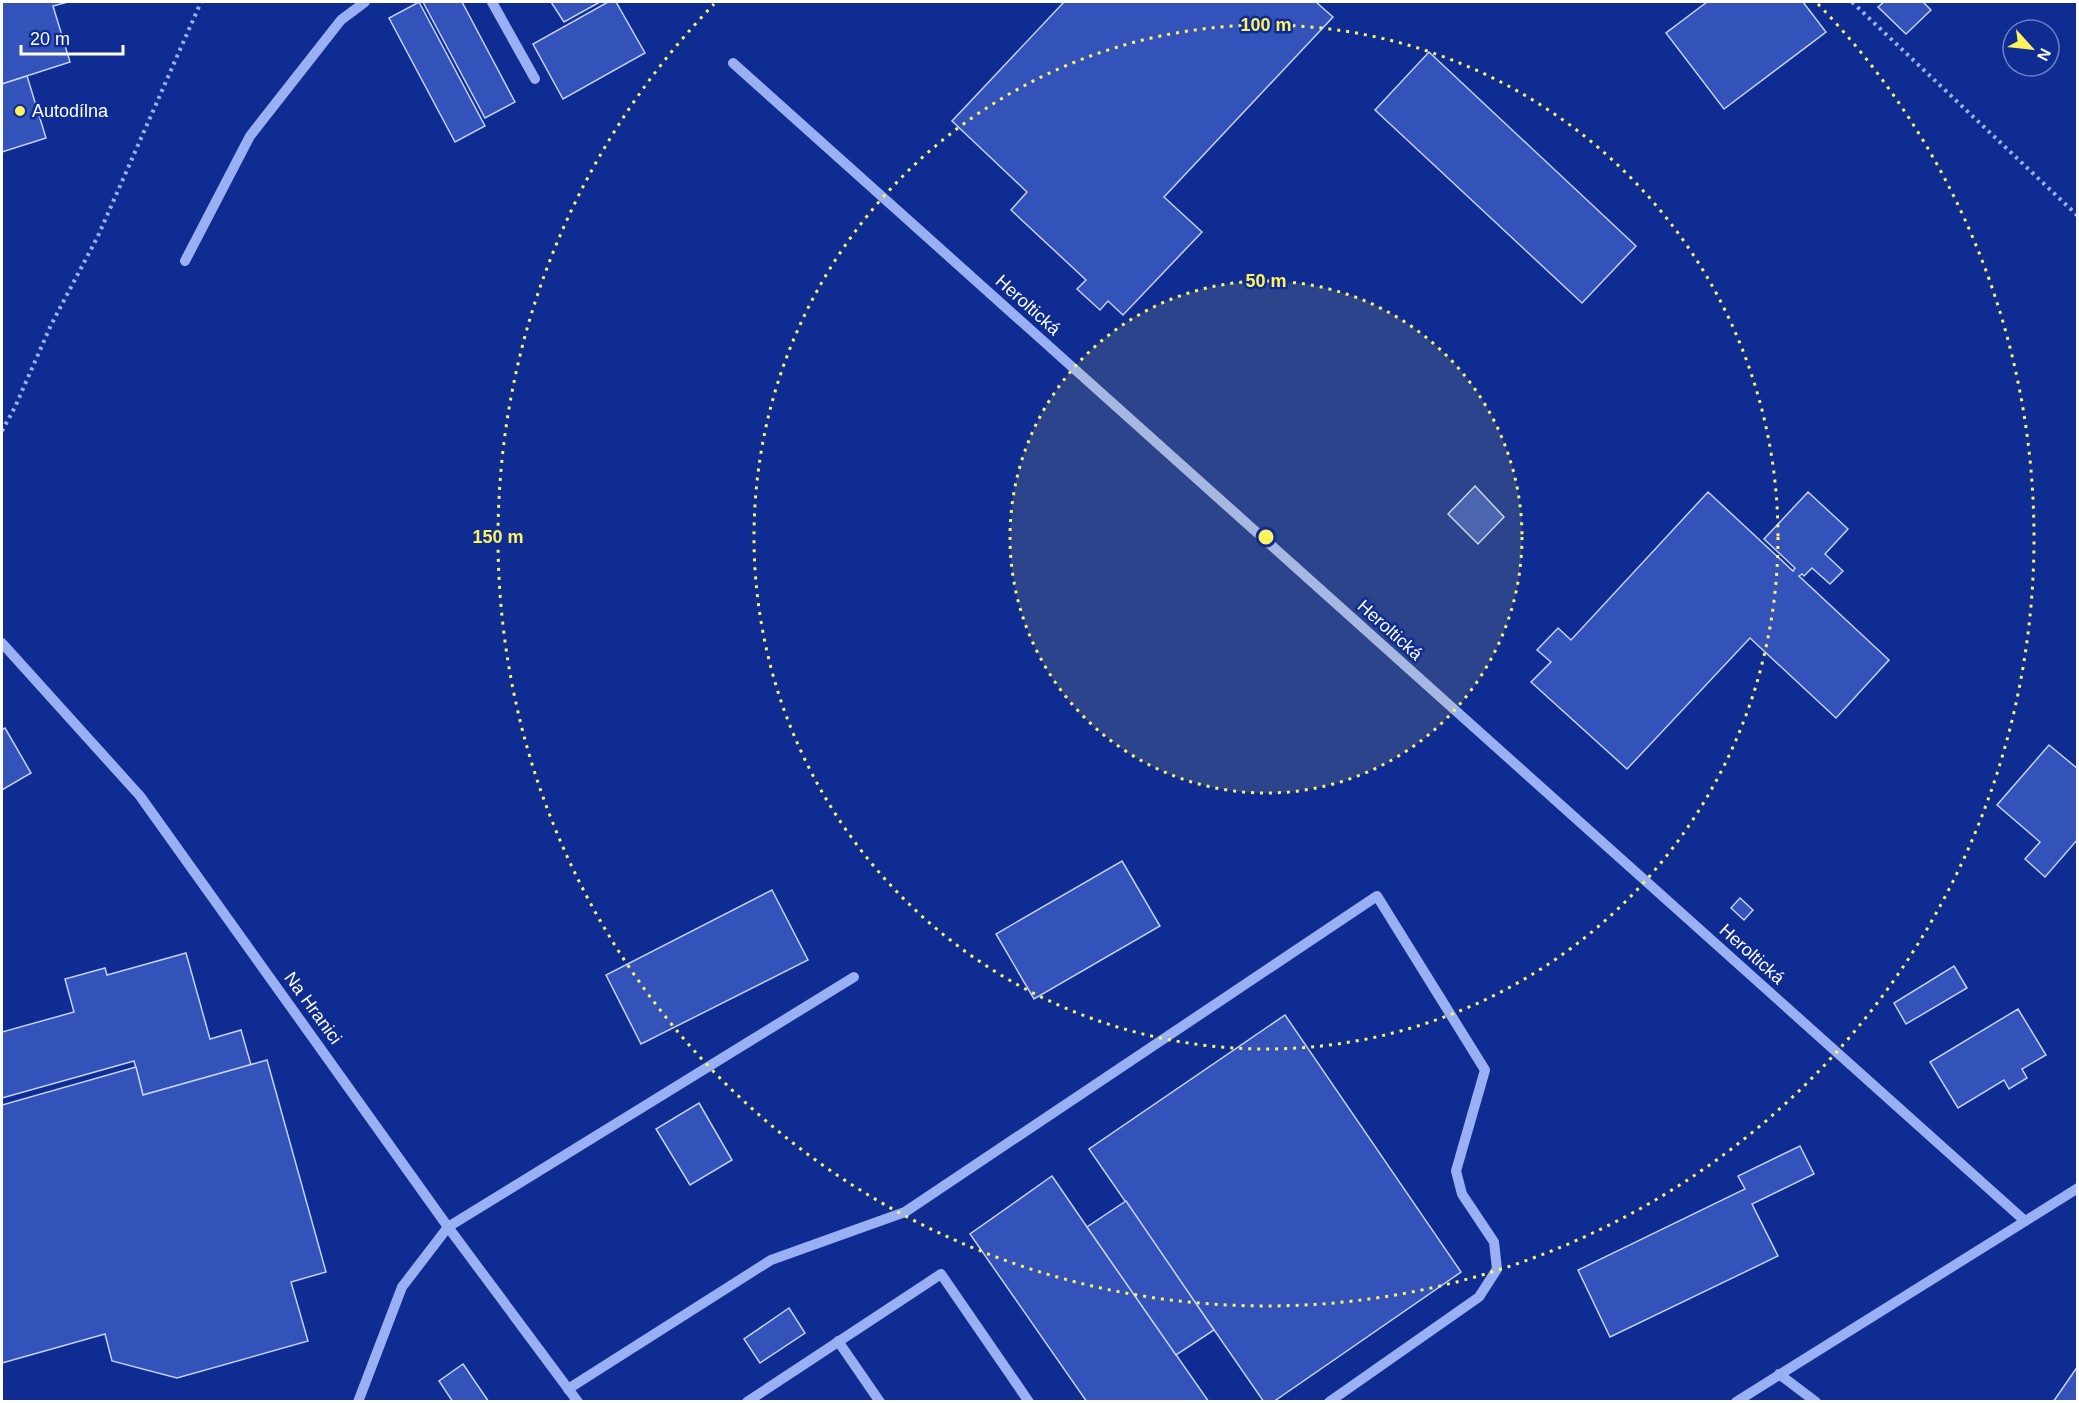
<svg xmlns="http://www.w3.org/2000/svg" width="2079" height="1403" viewBox="0 0 2079 1403" font-family="Helvetica,sans-serif">
<rect width="100%" height="100%" fill="#0f2c93"/>
<g fill="#3352ba" stroke="#c2d1fe" stroke-width="1.5">
<path d="M2,2H68L53,6L70,62L2,84Z"/>
<path d="M419,2L485,126L455,142L389,18Z"/>
<path d="M423,2H462L515,102L485,118Z"/>
<path d="M551,2H600L564,22Z"/>
<path d="M608,2H616L645,53L563,99L533,44Z"/>
<path d="M1064,2H1316L1333,17L1164,197L1202,232L1123,315L1108,301L1100,310L1077,289L1086,280L1011,210L1027,192L952,121Z"/>
<path d="M1707,2H1803L1826,32L1724,109L1666,33Z"/>
<path d="M1884,2H1923L1931,10L1906,34L1878,7Z"/>
<path d="M1429,52L1636,246L1582,303L1375,110Z"/>
<path d="M27,76L46,138L2,152V84Z"/>
<path d="M1475,486L1504,517L1478,544L1448,514Z"/>
<path d="M1708,492L1793,571L1795,568L1764,539L1808,492L1848,529L1825,554L1843,571L1830,584L1812,568L1804,576L1802,574L1799,576L1889,660L1836,718L1750,638L1627,769L1531,682L1551,662L1537,650L1558,628L1571,640Z"/>
<path d="M5,728L31,773L2,790V730Z"/>
<path d="M2049,745L2078,769V839L2045,877L2025,859L2040,842L1997,805Z"/>
<path d="M1122,861L1160,926L1034,999L996,934Z"/>
<path d="M772,890L808,960L641,1044L606,975Z"/>
<path d="M1740,898L1753,910L1744,920L1731,908Z"/>
<path d="M186,953L210,1039L241,1030L251,1065L143,1095L134,1061L2,1098V1032L74,1012L65,979L105,968L107,975Z"/>
<path d="M1954,966L1967,988L1906,1024L1894,1003Z"/>
<path d="M2018,1009L2046,1055L2022,1069L2027,1078L2009,1089L2004,1080L1958,1108L1930,1062Z"/>
<path d="M1285,1015L1461,1272L1273,1402H1264L1089,1149Z"/>
<path d="M267,1060L326,1272L291,1282L308,1341L177,1378L112,1361L105,1334L2,1363V1105L136,1067L143,1095Z"/>
<path d="M699,1103L732,1160L690,1185L656,1129Z"/>
<path d="M1800,1146L1814,1174L1752,1204L1778,1256L1610,1337L1578,1270L1745,1189L1738,1176Z"/>
<path d="M1052,1176L1087,1227L1209,1402H1087L970,1234Z"/>
<path d="M1126,1201L1214,1330L1176,1355L1087,1227Z"/>
<path d="M789,1308L805,1333L760,1363L744,1339Z"/>
<path d="M463,1364L489,1402H453L439,1381Z"/>
<path d="M2078,1366V1402H2053Z"/>
</g>
<g fill="none" stroke-linecap="round" stroke-linejoin="round">
<g stroke="#9ab0f4" stroke-width="4" stroke-dasharray="3 4.5" stroke-linecap="butt">
<path d="M1852,2L2078,216"/>
<path d="M2,431L15,407L51,325L98,236L201,2"/>
</g>
<g stroke="#9ab0f4" stroke-width="10">
<path d="M492,2L535,79"/>
<path d="M733,63L2025,1221"/>
<path d="M185,261L250,136L341,20L365,2"/>
<path d="M2,643L140,796L448,1227L578,1402"/>
<path d="M838,1341L880,1402"/>
<path d="M1779,1374L1816,1402"/>
<path d="M568,1389L771,1260L905,1212L1377,896L1485,1070L1456,1171L1462,1194L1494,1242L1497,1269L1479,1297L1329,1402"/>
<path d="M358,1402L402,1287L448,1227L854,977"/>
<path d="M747,1402L941,1274L1029,1402"/>
<path d="M1736,1402L2078,1188"/>
</g>
</g>
<circle cx="1266" cy="537" r="256" fill="#fff35d" fill-opacity=".12"/>
<g fill="none" stroke="#fff35d" stroke-width="3" stroke-dasharray="3 6">
<circle cx="1266" cy="537" r="256"/>
<circle cx="1266" cy="537" r="512"/>
<path d="M1818 4A768 768 0 1 1 714 4"/>
</g>
<circle fill="#fff35d" stroke="#0f2c93" stroke-width="2" cx="20" cy="111" r="6"/>
<g text-anchor="middle" dominant-baseline="central" stroke-width="5" stroke-linejoin="round" paint-order="stroke">
<g font-size="18" fill="#fff" stroke="#0f2c93" text-anchor="start">
<text x="32" y="111">Autodílna</text>
</g>
<g font-size="18" fill="#fff" stroke="#0f2c93">
<text transform="translate(1028 305) rotate(42)">Heroltická</text>
<text transform="translate(1390 630) rotate(42)">Heroltická</text>
<text transform="translate(1752 954) rotate(42)">Heroltická</text>
<text transform="translate(313 1008) rotate(54)">Na Hranici</text>
</g>
</g>
<circle cx="1266" cy="537" r="9" fill="#fff35d" stroke="#0f2c93" stroke-width="3"/>
<g font-size="18" text-anchor="middle" font-weight="bold" fill="#fff35d" stroke="#0f2c93" stroke-width="5" stroke-linejoin="round" paint-order="stroke">
<text x="1266" y="31">100 m</text>
<text x="1266" y="287">50 m</text>
<text x="498" y="543">150 m</text>
</g>
<rect width="2079" height="1403" fill="none" stroke="#ffffff" stroke-width="6"/>
<g transform="translate(2031 48) rotate(117)"><circle r="28" fill="#0f2c93" stroke="#6f80be" stroke-width="1.5"/>
<path d="M0-4.5L10 22L0 15L-10 22Z" fill="#fff35d"/>
<text y="-9" font-size="16" font-weight="bold" text-anchor="middle" fill="#ffffff">N</text>
</g>
<path d="M21 45v9h102v-9" fill="none" stroke="#ffffff" stroke-width="3"/>
<text x="30" y="45" font-size="18" fill="#ffffff" stroke="#0f2c93" stroke-width="4.5" paint-order="stroke">20 m</text>
</svg>
